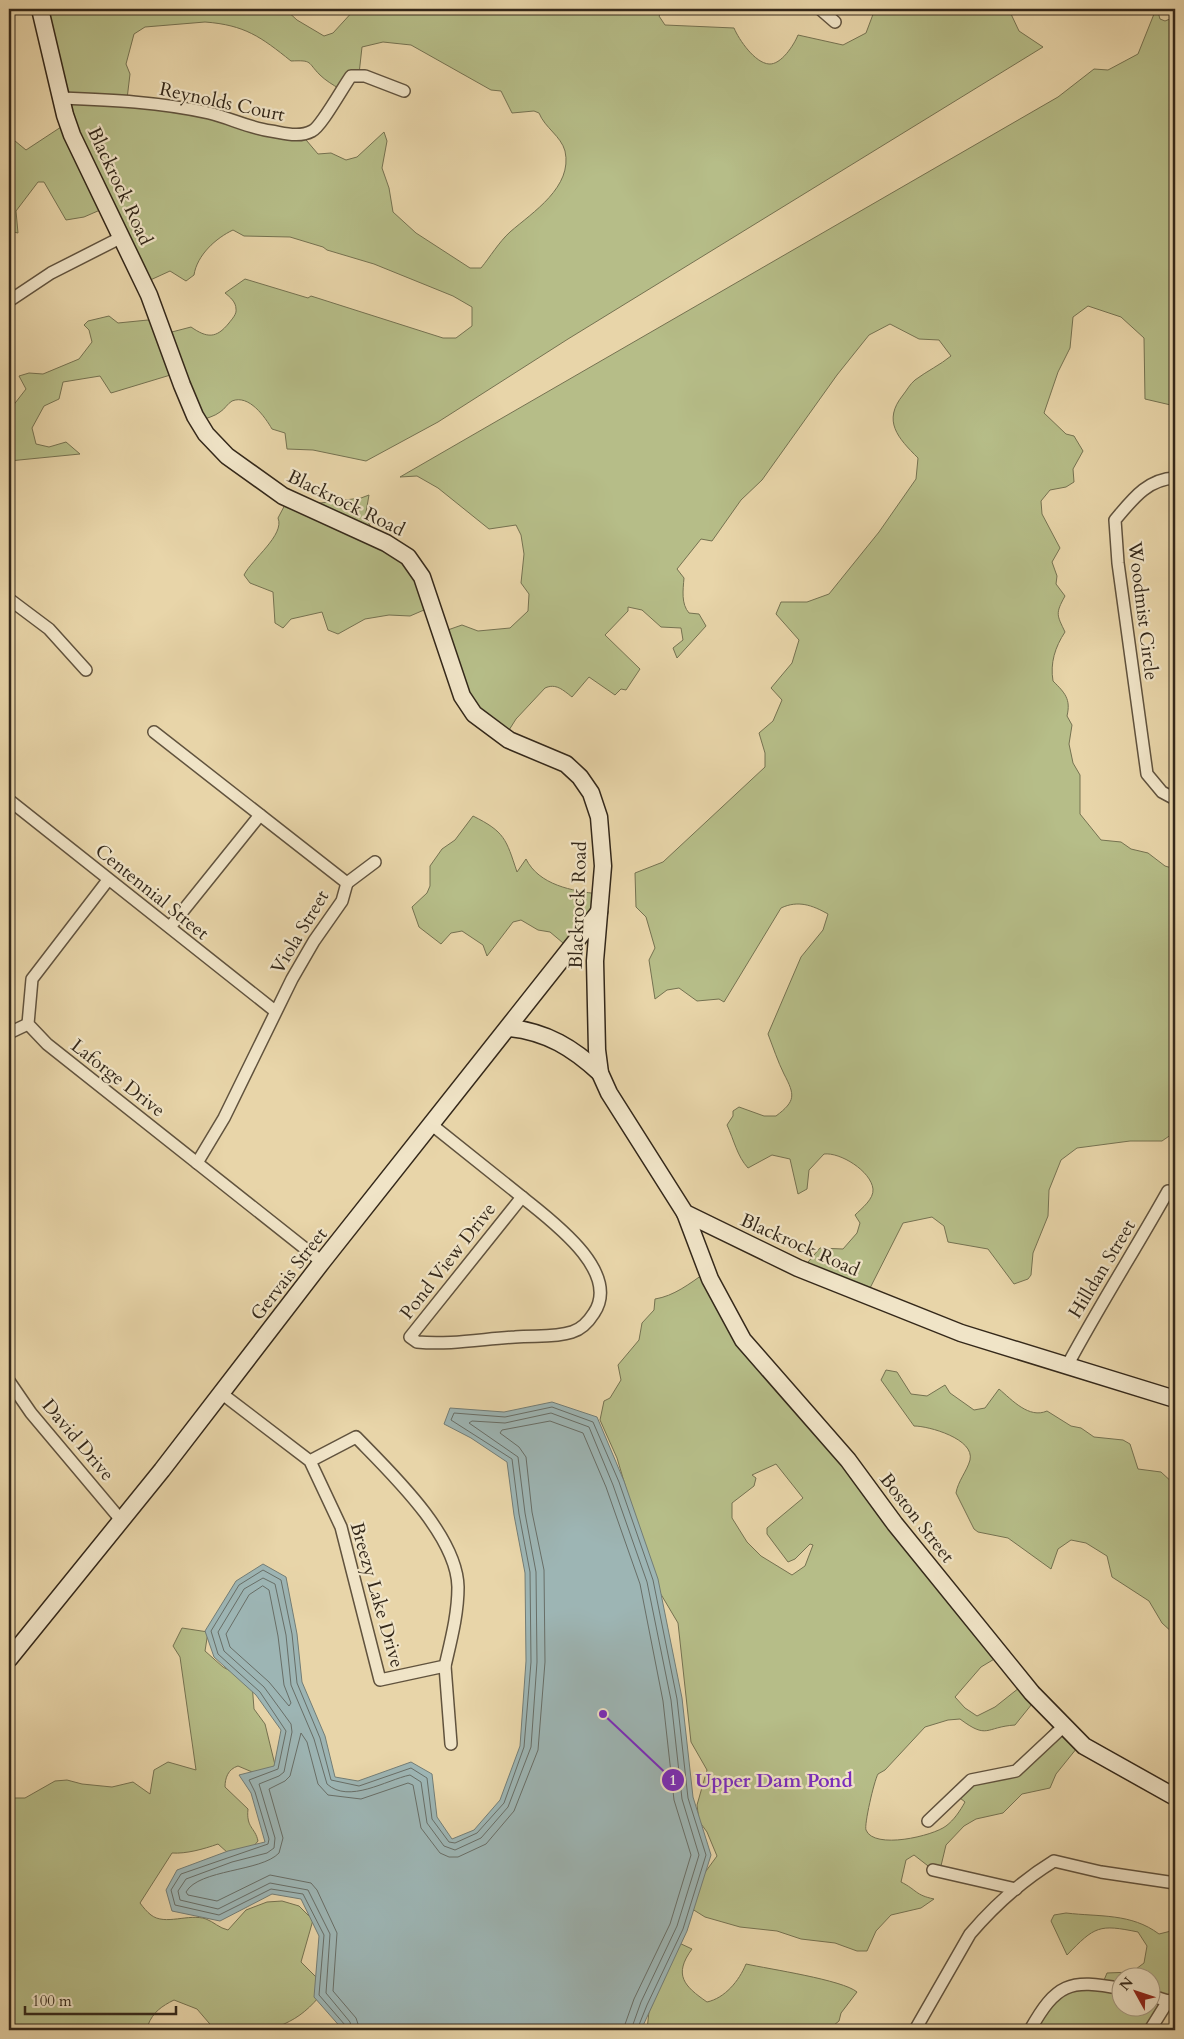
<svg xmlns="http://www.w3.org/2000/svg" width="1184" height="2039" viewBox="0 0 1184 2039" font-family="Cardo,serif">
<rect width="100%" height="100%" fill="#e8d5a9"/>
<filter id="stains"><feTurbulence type="fractalNoise" baseFrequency=".004" numOctaves="4"/><feColorMatrix values="0 0 0 0 .2 0 0 0 0 .09 0 0 0 0 .02 0 0 0 .5 -.17"/></filter>
<radialGradient id="worn" r=".72"><stop offset=".6" stop-color="#630" stop-opacity="0"/><stop offset="1" stop-color="#630" stop-opacity=".3"/></radialGradient>
<g fill="#b6bd88" stroke="#757251" fill-rule="evenodd">
<path d="M39,9H285L297,20L324,36L333,33L355,9H665L659,16L665,25L734,28C739,40 755,63 769,64C781,65 794,45 798,35L843,45L866,33L875,9H1000L1011,14L1019,31L1043,47L568,339L438,422L366,461L313,450L287,449L285,433L272,429C265,417 249,394 232,401C227,404 225,409 220,412C215,416 207,418 202,420L177,373L111,393L100,376L63,382L59,399L44,406L32,428L36,444L49,447L66,442L80,454L9,461V421L12,407L26,389L19,376L29,373L43,374L79,359L92,342L89,330L84,325L88,321L109,316L118,323L158,319L168,333L191,327C207,338 216,339 229,323C232,319 237,314 236,309C236,302 230,297 225,293L245,279L308,298L311,296L443,338H456L472,326V307L453,296L374,264L327,250L323,247L290,237L244,236L233,230C216,238 197,255 194,275L186,281L170,271L146,282L107,207L84,217L66,220L44,182H38L16,211L18,233L9,231V136L26,150L61,127L66,106ZM205,22C245,25 261,37 291,61C313,60 307,62 320,75C325,80 333,85 340,89L359,74L362,47L383,42L411,45L491,90L501,91L512,113L534,111L539,113C545,128 561,136 565,151C573,187 533,212 510,232C499,242 490,257 481,268H470L416,233L393,212L389,188L382,168L387,141L384,132L357,157L346,160L331,153L318,154L301,134L127,99L130,74L126,64L134,34L145,27Z"/>
<path d="M1156,9H1161L1158,12L1160,19L1165,21L1175,17V406L1145,399L1144,338L1121,317L1088,306L1073,317L1070,348L1058,372L1044,413L1066,434L1074,436L1083,451L1073,469L1074,482L1066,487L1050,490L1041,501L1042,514L1060,548L1052,562L1057,576L1056,584L1065,596C1055,614 1057,615 1065,632C1055,647 1050,663 1053,681C1065,693 1071,699 1067,716L1072,725L1069,744L1073,763L1080,775V814L1101,840L1121,842L1131,849L1148,853L1165,866L1175,869V1132L1162,1141H1130L1077,1148L1061,1160L1049,1190L1048,1216L1033,1253L1031,1275L1028,1279L1014,1284L988,1249L948,1242L944,1226L932,1217L903,1223L866,1296L803,1268L820,1248L843,1249L857,1233L860,1223L855,1215C862,1208 874,1199 873,1189C871,1171 840,1152 824,1154L809,1170L807,1189L798,1194L790,1159L772,1155L748,1168C737,1156 734,1140 727,1125L733,1116V1111L739,1107L764,1116H776C796,1101 795,1095 784,1074C778,1062 773,1047 768,1034L801,957L823,930L828,914C812,905 798,900 781,908L724,1002L719,999L697,1001L679,988L667,990L655,999L649,960L655,948L646,917L636,907L635,873L663,862L765,767V753L759,733L773,721L782,700L771,688L792,663L799,640L776,614L781,602H807L829,594L879,532L916,479L918,458C898,438 882,421 903,395C907,390 910,384 915,380C927,371 940,365 951,356L939,340L919,339L890,324L869,335L837,375L762,480L741,500L712,541L701,539L677,569L684,578C683,590 681,604 689,613L699,614L706,626L677,658L673,648L683,640L681,628L661,627L642,610L628,607V611L605,635L640,669L626,690L621,689L615,695L589,677L572,697C563,690 556,683 545,688L516,719L504,738L473,714L442,632L462,625L478,631L510,628L528,611L529,594L521,583L524,554L521,535L516,525L489,529L438,488L417,476L400,477L1058,97L1094,69L1108,70L1138,54Z"/>
<path d="M369,495L365,518L381,541L409,560L431,607L410,616L389,615L365,619L338,634L328,630L322,612L291,619L283,628L275,623L273,592L250,583L244,575C252,559 285,535 278,518L288,499L304,505L361,498Z"/>
<path d="M473,816C505,832 506,839 517,872L526,859C539,885 572,891 599,894L600,900L569,948L550,932L538,930L521,920L513,922L487,956L483,945L462,931L451,933L441,944L419,927L412,907L427,893L430,886V866L442,849L455,840Z"/>
<path d="M705,1273L742,1339L1001,1655L981,1667L955,1697L965,1708L977,1716L995,1707L1024,1684L1036,1699L1015,1725C985,1727 988,1740 960,1719L948,1720L925,1727L885,1770L878,1774C874,1781 864,1825 866,1830C874,1850 933,1836 946,1826C954,1820 960,1811 965,1802L960,1798L980,1778L1022,1762L1058,1721L1081,1743L1056,1774L1050,1788L1022,1794L1003,1813L976,1819L964,1826L946,1845L940,1870L932,1869L914,1855L906,1860L901,1882C917,1890 915,1895 934,1899L921,1908L891,1915L876,1931L867,1951H857L835,1943L801,1939L777,1931L740,1927L705,1917L689,1907L695,1886L717,1856L707,1832L699,1821L697,1805L707,1770L691,1742L678,1623L659,1591L651,1572L617,1458L600,1420L604,1401L610,1398L621,1380L618,1365L639,1340L642,1323L654,1310L655,1299C674,1296 689,1284 705,1273ZM776,1464L803,1498L767,1528V1534L788,1562L795,1559L810,1544L813,1545L805,1566L792,1575L761,1556L747,1542L732,1518V1503L754,1486L756,1478L752,1475Z"/>
<path d="M886,1370L897,1372L911,1394L927,1396L945,1385L950,1393L974,1410L985,1408L999,1389C1012,1400 1029,1419 1047,1411L1071,1426L1081,1428L1094,1437L1123,1440L1130,1444L1138,1469L1161,1472L1175,1485V1635L1162,1623L1149,1601L1112,1577L1107,1556L1086,1543L1071,1540L1058,1549L1051,1569L1008,1538L978,1532L974,1529L956,1493C958,1481 967,1471 970,1460C975,1439 929,1426 914,1426L881,1380Z"/>
<path d="M182,1628L208,1632L205,1651L223,1667L252,1683L254,1709L265,1724L276,1769L264,1777L238,1766C228,1769 225,1778 225,1787L248,1809C246,1828 255,1827 258,1841L247,1854L228,1853L218,1844C204,1849 186,1854 172,1853L140,1903C143,1907 147,1912 151,1915C165,1926 189,1913 206,1919C214,1922 219,1928 228,1930L246,1910L267,1902L282,1901L299,1906L313,1920L301,1962L320,1981L319,1997C306,2012 295,2020 277,2027L276,2030H215L197,2009L174,2000C162,2006 153,2012 148,2025L150,2030H9V1798H25L55,1781L67,1780L82,1784L112,1787L133,1782L150,1794L154,1770L168,1762L196,1770L180,1657L173,1646Z"/>
<path d="M1066,1913C1100,1917 1131,1913 1159,1934L1171,1931L1175,1926V1998L1149,2030H1029L1064,1987L1102,1985L1107,1973L1132,1972L1144,1963L1147,1946L1138,1932C1099,1924 1095,1926 1067,1955L1051,1921L1054,1915ZM1122,1976H1152V2006H1122Z"/>
<path d="M677,1942L692,1949C673,1975 684,1986 707,2002C725,1998 739,1981 746,1964C769,1969 843,1980 857,1992L841,2013L839,2021L828,2030H647L651,1992Z"/>
</g>
<path fill="#9db5b4" stroke="#737d76" d="M552,1402L597,1417L624,1481L658,1579L682,1698L693,1797L711,1855L687,1931L641,2030H343L314,1997L319,1936L301,1899L272,1894L220,1921L172,1911L166,1890L177,1870L228,1851L265,1842L251,1793L239,1775L274,1766L281,1730L256,1695L214,1657L205,1631L236,1581L263,1564L286,1577L297,1634L302,1682L325,1736L335,1777L358,1781L411,1762L432,1774L437,1817L452,1839L474,1830L500,1800L520,1746L526,1661L525,1573L514,1515L507,1462L471,1438L444,1424L450,1408L504,1412Z"/>
<g fill="none" stroke-linecap="round" stroke-linejoin="round">
<g stroke="#686e67" stroke-width="1">
<path d="M263,1586L269,1590L278,1636L284,1685L291,1703L289,1706L269,1682L230,1647L226,1634L249,1595Z"/>
<path d="M346,2030L345,2025L319,1995L324,1935L303,1894L271,1889L219,1915L175,1905L171,1890L181,1874L268,1844L269,1839L255,1792L249,1780L278,1769L286,1731L260,1692L218,1654L211,1631L239,1585L263,1570L281,1580L292,1634L297,1683L320,1738L331,1780L359,1786L411,1768L427,1778L432,1819L449,1842L455,1843L477,1833L504,1803L524,1747L531,1662L530,1572L519,1514L512,1459L451,1420L454,1413L505,1417L552,1407L593,1422L619,1482L653,1580L677,1699L688,1798L706,1855L683,1929L647,2005L637,2030"/>
<path d="M352,2030L350,2022L326,1993L330,1934L308,1890L270,1883L218,1909L180,1900L178,1891L186,1879L232,1862L267,1853L274,1848L275,1838L259,1784L279,1776L284,1772L292,1732L291,1724L264,1687L224,1651L218,1632L244,1589L263,1578L275,1584L286,1635L291,1685L314,1739L327,1784C349,1804 386,1780 410,1775L421,1782L427,1823L444,1846L455,1850L481,1838L508,1807L531,1747L537,1662L536,1572L525,1513L518,1457L469,1423L472,1421L505,1423L551,1413L589,1427L613,1485L647,1582L671,1700L682,1799L699,1855L677,1926L641,2002L631,2030"/>
<path d="M360,2030L356,2018L333,1991L337,1933L317,1890L311,1883L270,1875L217,1901L188,1895L186,1892C199,1869 261,1872 279,1853L283,1838L269,1789L285,1781L290,1776L301,1733L307,1742L318,1784L328,1795L361,1799L408,1783L413,1785L421,1828L440,1853L449,1857H458L486,1844L514,1811L538,1750L545,1662L544,1570L532,1512L526,1457L519,1447L500,1433L502,1430L550,1421L583,1433L606,1487L640,1584L663,1701L674,1800L691,1855L670,1924L634,1999L623,2030"/>
</g>
<defs>
<g id="street">
<path d="M820,9L835,22"/>
<path d="M61,98C111,100 160,102 209,113C230,118 249,128 271,131C284,133 299,138 312,131C321,127 343,87 351,76H365L404,91"/>
<path d="M9,301L51,273L122,237"/>
<path d="M1175,478C1147,479 1132,500 1115,520L1118,563L1147,774L1162,792L1175,799"/>
<path d="M9,599L49,629L86,670"/>
<path d="M154,732L347,883"/>
<path d="M9,800L275,1011"/>
<path d="M108,880L32,979L28,1024L47,1044L322,1262"/>
<path d="M347,883L375,862"/>
<path d="M170,927L260,815"/>
<path d="M9,1033L28,1024"/>
<path d="M432,1125L522,1197"/>
<path d="M197,1163L224,1118L292,979L314,941L342,901L347,883"/>
<path d="M522,1197C549,1219 622,1271 594,1313C589,1321 582,1329 572,1332C554,1338 534,1335 515,1337C482,1339 450,1345 417,1342L410,1337Z"/>
<path d="M1067,1366C1099,1306 1135,1250 1168,1191"/>
<path d="M9,1381L31,1413L121,1520"/>
<path d="M221,1393L310,1461L341,1527L380,1680L445,1666C451,1640 458,1614 458,1587C457,1535 390,1472 356,1437L310,1461"/>
<path d="M445,1666L451,1744"/>
<path d="M928,1821L971,1780L1016,1771L1063,1727"/>
<path d="M933,1870L1016,1889"/>
<path d="M1152,1996L1168,2001L1175,1999"/>
<path d="M915,2030L970,1934C994,1906 1023,1880 1054,1861L1101,1872L1175,1883"/>
<path d="M1030,2030C1056,1984 1069,1978 1122,1989"/>
<path d="M1150,2030L1168,2001"/>
</g>
<g id="secondary">
<path d="M40,9L65,115L72,135L149,295L182,385L195,416L206,434L227,456L283,496L386,543L408,557L422,577L462,696L474,714L509,740L566,764L580,777L591,793L599,817L603,866L595,961L597,1050L600,1073L609,1093L685,1213L798,1268L961,1333L1175,1399"/>
<path d="M510,1028C547,1032 573,1048 600,1073"/>
<path d="M685,1213L710,1279L743,1340L848,1460L895,1524L1032,1693L1084,1746L1175,1797"/>
<path d="M9,1659L162,1470L322,1262L599,912"/>
</g>
</defs>
<use href="#street" stroke="#61533e" stroke-width="14"/>
<use href="#secondary" stroke="#34281a" stroke-width="19"/>
<use href="#street" stroke="#f0e4c7" stroke-width="11"/>
<use href="#secondary" stroke="#f0e4c7" stroke-width="16"/>
</g>
<g text-anchor="middle" dominant-baseline="central" stroke-width="4.5" stroke-linejoin="round" paint-order="stroke">
<g font-size="19" fill="#34281a" stroke="#f0e4c7">
<text transform="translate(222 102) rotate(12)">Reynolds Court</text>
<text transform="translate(120 186) rotate(65)">Blackrock Road</text>
<text transform="translate(346 503) rotate(26)">Blackrock Road</text>
<text transform="translate(1143 611) rotate(83)">Woodmist Circle</text>
<text transform="translate(152 892) rotate(39)">Centennial Street</text>
<text transform="translate(578 905) rotate(-88)">Blackrock Road</text>
<text transform="translate(300 932) rotate(-59)">Viola Street</text>
<text transform="translate(118 1078) rotate(38)">Laforge Drive</text>
<text transform="translate(800 1245) rotate(24)">Blackrock Road</text>
<text transform="translate(448 1261) rotate(-52)">Pond View Drive</text>
<text transform="translate(1102 1269) rotate(-59)">Hilldan Street</text>
<text transform="translate(289 1274) rotate(-52)">Gervais Street</text>
<text transform="translate(78 1440) rotate(50)">David Drive</text>
<text transform="translate(917 1518) rotate(52)">Boston Street</text>
<text transform="translate(377 1595) rotate(74)">Breezy Lake Drive</text>
</g>
</g>
<path fill="none" stroke="#7b2cbf" stroke-width="2" d="M603 1714L673 1780"/>
<g fill="#7b2cbf" stroke="#f0e4c7" stroke-width="2">
<circle cx="603" cy="1714" r="5"/>
<circle cx="673" cy="1780" r="12"/>
</g>
<g font-size="15" text-anchor="middle" font-weight="bold" fill="#fff">
<text x="673" y="1785">1</text>
</g>
<g font-size="20" text-anchor="middle" font-weight="bold" fill="#7b2cbf" stroke="#f0e4c7" stroke-width="4.5" stroke-linejoin="round" paint-order="stroke">
<text x="774" y="1787">Upper Dam Pond</text>
</g>
<rect width="1184" height="2039" fill="none" stroke="#e8d5a9" stroke-width="30"/>
<rect x="10" y="10" width="1164" height="2019" fill="none" stroke="#34281a" stroke-width="2.5"/>
<rect x="15" y="15" width="1154" height="2009" fill="none" stroke="#34281a"/>
<g transform="translate(1136 1992) rotate(310)"><circle r="24" fill="#f0e4c7" stroke="#a59982"/>
<path d="M0-4L9 19L0 12L-9 19Z" fill="#8f2418"/>
<text y="-8" font-size="14" font-weight="bold" text-anchor="middle" fill="#34281a">N</text>
</g>
<path d="M25 2006v8h151v-8" fill="none" stroke="#34281a" stroke-width="2.5"/>
<text x="32" y="2006" font-size="15" fill="#34281a" stroke="#f0e4c7" stroke-width="4" paint-order="stroke">100 m</text>
<rect width="100%" height="100%" filter="url(#stains)"/>
<rect width="100%" height="100%" fill="url(#worn)"/>
</svg>
